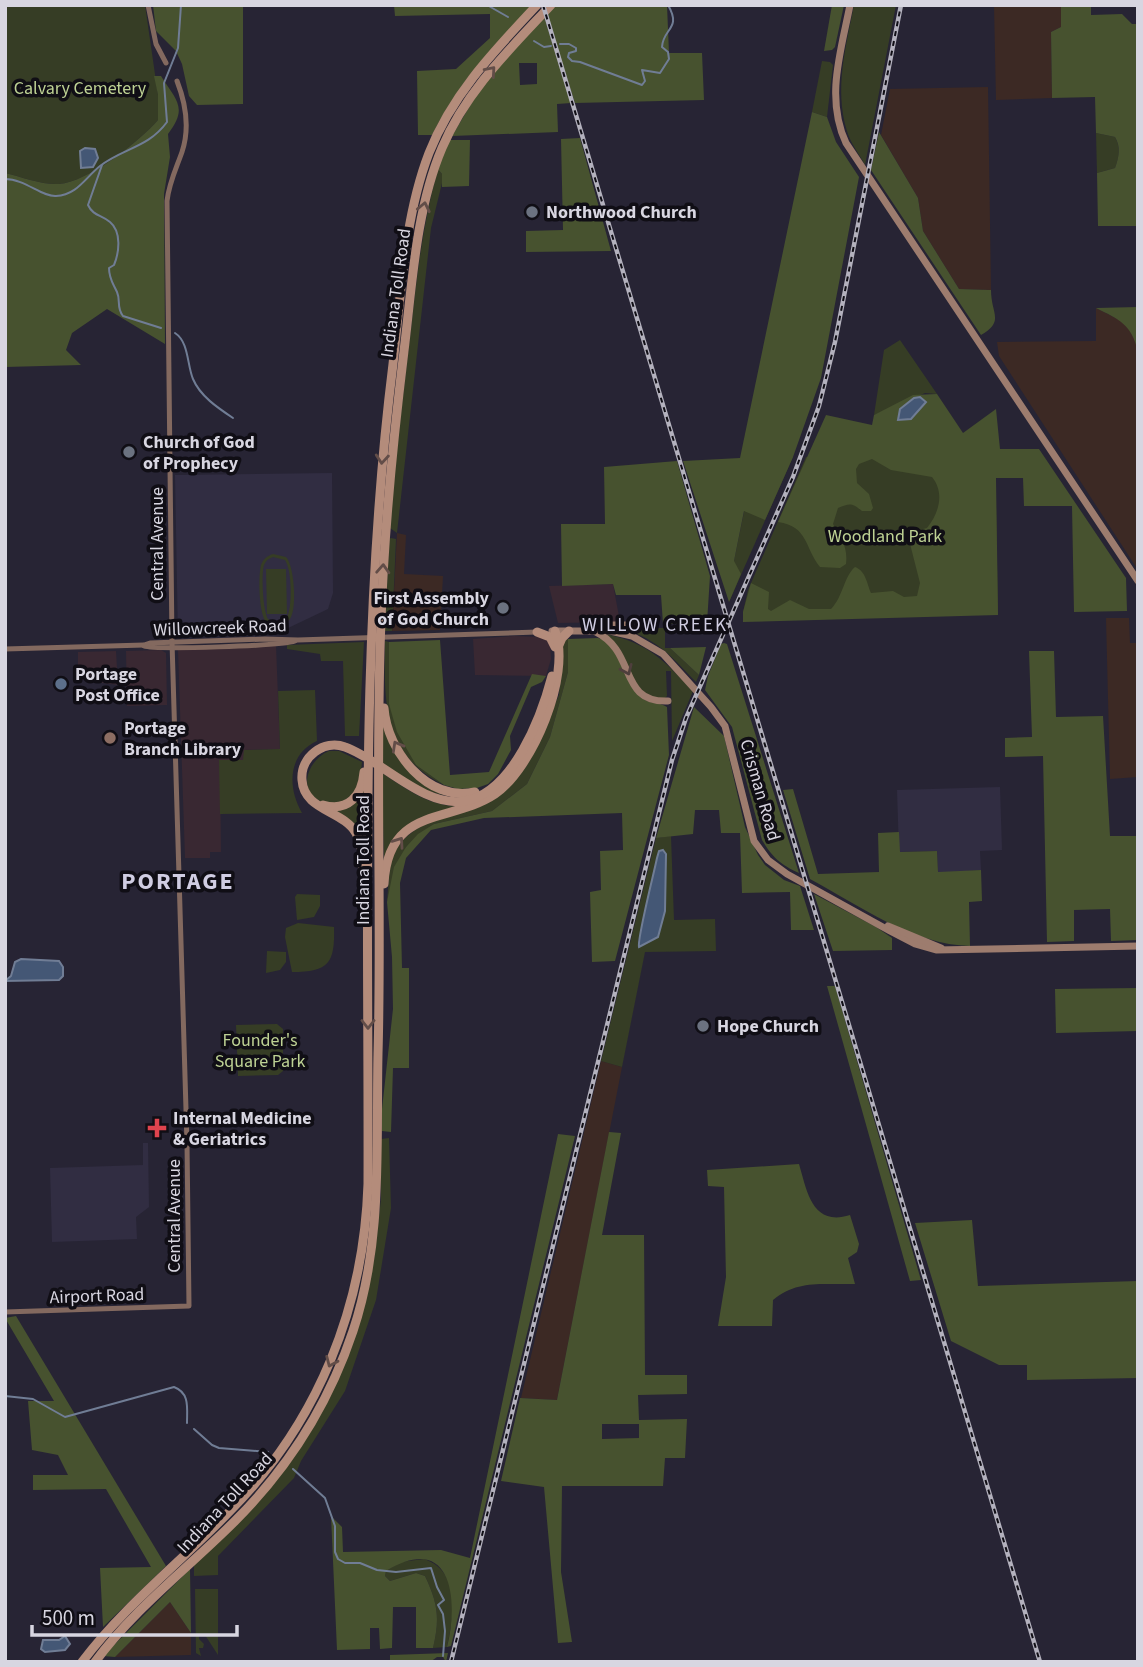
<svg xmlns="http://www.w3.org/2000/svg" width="1143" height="1667" viewBox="0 0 1143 1667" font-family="'Source Sans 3',sans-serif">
<rect width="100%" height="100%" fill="#272434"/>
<g fill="#392832">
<path d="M613,584L620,622L558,623L549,586Z"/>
<path d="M514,636L542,637L550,643L551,659L546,676L475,675L473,639Z"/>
<path d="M276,645L280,749L244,750V760L220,761L221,852H210V858H185L178,650Z"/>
<path d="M161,650L166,653L167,705L127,706L126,651Z"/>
<path d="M116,651L118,685L103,683L78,676V652Z"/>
</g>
<g fill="#3c2924">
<path d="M994,5H1061V27L1051,32L1052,98L996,100Z"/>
<path d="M988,87L991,290L959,289L923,231L918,198L881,135L890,89Z"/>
<path d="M1096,308L1122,321L1136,337L1138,351V570L999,356L997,342L1096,341Z"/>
<path d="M397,533L406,535L404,574L443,576L440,630L392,631Z"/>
<path d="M1106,618H1129L1130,643H1138V777L1110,779Z"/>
<path d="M601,1061L622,1067L557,1400L521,1398Z"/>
<path d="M170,1602L191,1633V1655L115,1657Z"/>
</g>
<g fill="#312d42">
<path d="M332,473L333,593L328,609L286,629L234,636L178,637L175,475Z"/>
<path d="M1000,787L1002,850L980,851L981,870L938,873L937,851L899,852L897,790Z"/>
<path d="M143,1143H148L149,1207L136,1217L137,1239L52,1242L50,1168L143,1165Z"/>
</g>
<g fill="#363d25" fill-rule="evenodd">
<path d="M5,5H145L158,95V120C140,141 88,182 59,184C42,185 22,177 5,173Z"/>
<path d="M854,5H896L865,165C859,154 850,142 847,131C834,88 846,47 854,5Z"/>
<path d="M822,61L830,62L833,65L827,117L812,112Z"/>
<path d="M1096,133L1115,137C1121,148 1119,157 1115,168L1097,173Z"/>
<path d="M438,169L442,174L443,179L431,228L397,533L390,528C395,461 403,395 411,329C417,275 423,222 438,169Z"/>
<path d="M900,340L937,394L925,393L874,415L884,350Z"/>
<path d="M995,451L998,615L743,612L748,590L806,457Z"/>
<path d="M793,457L729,602L734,561L755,458Z"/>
<path d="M391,538L396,539L392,631H385L389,539Z"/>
<path d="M273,554L286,557C294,565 297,606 291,617C288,623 284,625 278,626L266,622C259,613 258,577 261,565C263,559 267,556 273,554ZM273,557L285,560C292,570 293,609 286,619L277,623L268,619C263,611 261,574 264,565C267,559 269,559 273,557Z"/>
<path d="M266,569H286L287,614H267Z"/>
<path d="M615,627L665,628V648H670L699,675L696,682C668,653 656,637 615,627Z"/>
<path d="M606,634C650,644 663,660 693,691L672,741L671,671H666L667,696L664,699L649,698L636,685L620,649Z"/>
<path d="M568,639V672L550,737L527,784L492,811L434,824L406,847L387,902L390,864L395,850L405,838L420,826L514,780L526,767L559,695L563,641Z"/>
<path d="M385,641L389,642V704L416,765L444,785C382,755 384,701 385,641Z"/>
<path d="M364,642L359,736H345L343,661H321L320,654L287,649V645Z"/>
<path d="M315,690L317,741C288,754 287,787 302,813L220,814L219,760H243L244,750L280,749L278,691Z"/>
<path d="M382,714L389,736L425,783L468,796C430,799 413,783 382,764Z"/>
<path d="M329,751H339L362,762L359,789L340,804C335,804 328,804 323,802C296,793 307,760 329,751Z"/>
<path d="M382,773C405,788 427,805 455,806L411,825L384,869Z"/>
<path d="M365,781L366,855L362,842L329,808L337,809Z"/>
<path d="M671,836L674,920L715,919L716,951L645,952L622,1067L601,1061L656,838ZM662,850L666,854V905L658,937L643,944L638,941L646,914L657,858Z"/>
<path d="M297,894L320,895V906L314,917L297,920L295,897Z"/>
<path d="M298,923L334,927C335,963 329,972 292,972L285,937L286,928Z"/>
<path d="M267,951L286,952V962L280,970L266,973Z"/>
<path d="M277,1024L283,1029V1071L278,1075L238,1076L236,1025Z"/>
<path d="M389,1138L391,1208L376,1300L345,1391L301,1461L294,1478L218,1556V1575L194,1576V1565L253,1507L329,1397L374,1260L381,1199V1139Z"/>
<path d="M424,1559C461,1571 454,1617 447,1647L433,1648C440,1618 438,1604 425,1576L416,1573L390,1581L385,1576L386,1571L400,1562Z"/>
<path d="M195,1589H218V1655L205,1635H199V1639L204,1644L203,1648H199L201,1656L196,1653Z"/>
</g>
<g fill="#47522f" fill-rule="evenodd">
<path d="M153,5H243V104L197,105L189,96L182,64L176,51L156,31Z"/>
<path d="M394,5H533C493,45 457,85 432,135H418L417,71L456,69L490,38V14L395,16Z"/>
<path d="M555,5H667L669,53H702L704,100L575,103L546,15Z"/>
<path d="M832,5H844L835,47L832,50L824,51Z"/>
<path d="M1061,5H1091V15L1122,14L1132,24H1138V226H1098L1097,173L1115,168C1119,157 1121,147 1115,137L1096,133L1095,97L1052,98L1051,32L1061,27Z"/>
<path d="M544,16L571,103L557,104L558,132L452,136L480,89ZM519,63H537V84L520,85Z"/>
<path d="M154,76H161C177,101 188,108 168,134L170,157L164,194L165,344L107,309L72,333L66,350L81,365L5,367V173C22,177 42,185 59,184C88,182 140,141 158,120V95Z"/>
<path d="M812,112L827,117L836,142L859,177L821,378L793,457L765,520L744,511L734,561L741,574L729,602L683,461L740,458Z"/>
<path d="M879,132L918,198L923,231L959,289L991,290C991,314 1005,321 981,335L871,170Z"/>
<path d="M580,138L611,251L526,252V231L563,230L561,139Z"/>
<path d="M449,140H470L469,186L442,187V174L438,169Z"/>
<path d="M1138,307V351C1131,324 1120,320 1096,308Z"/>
<path d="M937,394L963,433L996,409L1000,449H1039L1126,578L1127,611L1074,612L1072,506H1024L1023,478H996L998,615L743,622V612L751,583L769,592L768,609L771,611L790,600L809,609H831C843,597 844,576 855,567C866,571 867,584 871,593L893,591L904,597L917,596L920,583L908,536L911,532L927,528C939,513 945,493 932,477L891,470L872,459L859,464L856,469L857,483L869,494L873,508L871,511H862C852,503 850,503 838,508L833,524C841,539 848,546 846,564L840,568L820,567C804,547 809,527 778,522L826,415L872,425L874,415L913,395Z"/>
<path d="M677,461L710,576L707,623L663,624L661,595H616L613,584L562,586L561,524H605L604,467Z"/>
<path d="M598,638C624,645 623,679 641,697C649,705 658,701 667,707L669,755L615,961L592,962L590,892L601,890L600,851L623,850L622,813L484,818L431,830L406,858L400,883L402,968H409V1068H393L391,1132L382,1131V1109L393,1009L392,957L387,902L394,867L406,847L418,834L434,824L492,811L527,784L550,737L568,672V639Z"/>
<path d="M440,640L450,775L489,772L532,674L546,676L542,682L531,687L510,736L511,750L498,774L488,784L477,788L458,789L444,785L416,765L397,732L389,704V642Z"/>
<path d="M724,643L727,644L799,873C781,865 772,857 762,840L732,727L705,690L708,676L721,644Z"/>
<path d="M706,647L699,675L670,648Z"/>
<path d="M1029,651H1054L1056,717L1103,716L1110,836H1138V940L1111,941L1110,909L1074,910V941L1047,942L1043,756L1005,757V738L1032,737Z"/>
<path d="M694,707L724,736L745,827L758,855L765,865L784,880L800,886L814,930H791L790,892L742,893L740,833H721L719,810H695L693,834L656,838Z"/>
<path d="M793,789L818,874L879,872L878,833L899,832L900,852L937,851L938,872L981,870L982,901L969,902L970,946C914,945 858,905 810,879L783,790Z"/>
<path d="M814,894L876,927L892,938V950L833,951Z"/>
<path d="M827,986H835L921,1280L910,1281Z"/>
<path d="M1138,988V1031L1056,1033L1055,989Z"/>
<path d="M609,1132L621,1133L602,1235H644L645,1375H687V1394L638,1395L639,1420L687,1419L685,1458H665L663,1486H562L561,1572L572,1642L558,1643L544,1487L501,1481L520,1398L557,1400ZM602,1424H639V1438L602,1439Z"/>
<path d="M558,1134L575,1136L451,1646L447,1647C459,1600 452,1531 386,1571L385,1576L390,1581L416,1573L425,1576C438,1604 440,1618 433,1648H416V1607H393L392,1648L380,1649L379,1628H370V1649L337,1650L331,1516L342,1527L343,1552L441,1550L470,1558Z"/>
<path d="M799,1164C807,1191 812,1227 850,1215L859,1244L857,1252L848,1258L855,1284C824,1285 798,1279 773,1300L772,1326H718L726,1277L724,1187L708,1186L707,1170Z"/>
<path d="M972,1220L978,1286L1138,1281V1378L1027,1380V1365H999L951,1341L915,1223Z"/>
<path d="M16,1316L166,1566L103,1627L100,1568L151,1567L106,1489L33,1490V1475H68L58,1455L32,1450L28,1401H54L5,1318Z"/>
<path d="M190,1569L191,1633L170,1602L115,1657L103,1656Z"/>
<path d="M448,1653L446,1662L443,1657H437L430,1662H390V1655Z"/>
</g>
<g fill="#445775" stroke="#707d95" stroke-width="2">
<path d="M85,148L95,149L98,158L93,167L81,168L80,151Z"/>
<path d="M920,397L926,402L911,419L898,420L900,409L914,398Z"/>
<path d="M663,850L666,854L665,911L658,937L639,947C637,939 654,873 657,858L659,851Z"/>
<path d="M21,959L59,961L63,967V976L59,980L5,981L11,976L15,962Z"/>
<path d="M65,1636L70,1644L65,1650L45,1652L41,1649L43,1640H59Z"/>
</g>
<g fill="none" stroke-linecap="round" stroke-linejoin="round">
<g stroke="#707d95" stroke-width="2">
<path d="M487,5L508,17"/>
<path d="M534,41L544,47L551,46"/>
<path d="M560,44H569L576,48V51L569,53L568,57L572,61L580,62L642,85L645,81L642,70L660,73L669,59L668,52L662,47C663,28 682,29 668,5"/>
<path d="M102,165L88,205C93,216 102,215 110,222C122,232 119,253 114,265L109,268C109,279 113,283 117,292C121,301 116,307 123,316L161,328"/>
<path d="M5,179C25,179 42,197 56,196C77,195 85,178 100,166C123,148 148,148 167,122L164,83L178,48L181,5"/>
<path d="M175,333C189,342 187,365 193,379C200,396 218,408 233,418"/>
<path d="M5,1396L33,1399L65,1417L174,1387C190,1393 187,1408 187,1423"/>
<path d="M194,1429L212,1445L219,1448L268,1452"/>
<path d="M293,1469L325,1498L335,1526V1552L338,1559L345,1563H360L377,1570L396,1572L431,1568L437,1587L444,1600L438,1605L443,1614L445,1631L443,1656"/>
</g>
<g stroke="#83695f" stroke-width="5">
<path d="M148,5L156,44L166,63"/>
<path d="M144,646C155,650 281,646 295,641"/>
<path d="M5,649L144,645L150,643L265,639L298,640L537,632"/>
<path d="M5,1312L189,1306L187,1143L172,642L167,201C169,183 176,169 182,152C190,128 186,104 177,81"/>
</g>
<g stroke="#9d7c6e" stroke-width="7">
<path d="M850,5C841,51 825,98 846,143L1138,581"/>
<path d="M595,628L606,625H625"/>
<path d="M552,631H610L632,636L663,654L711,707L725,726L754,841L768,860L787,874L890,931L915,944L936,950L1138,946"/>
<path d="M596,632C637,652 618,703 668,701"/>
<path d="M888,926L941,948"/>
</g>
<g stroke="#b48c7b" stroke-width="9">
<path d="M537,632L550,637L555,647"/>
<path d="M559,645L562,638L569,631"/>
<path d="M384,708C387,751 428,803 475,792"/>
<path d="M323,805C348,812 362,796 364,772"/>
<path d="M384,884C388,805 450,824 495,794C532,769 572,675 555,631"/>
<path d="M363,902C361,881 367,853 356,833C343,810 304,811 302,780C300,757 324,739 345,747C382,760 423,808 465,801C513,792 541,718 552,676"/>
<path d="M82,1662C125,1605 182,1561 231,1510C318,1422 364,1307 368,1184C369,911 359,636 393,364C401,294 404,218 429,153C452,94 495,50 537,5"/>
<path d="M95,1662C134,1609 188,1568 235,1521C288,1468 329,1403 353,1331C383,1242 376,1147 378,1054C382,910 375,765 381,621C384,531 393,441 404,351C412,285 416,209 442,148C466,91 510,49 551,5"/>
</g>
<defs>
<g id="rail">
<path d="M543,5L1040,1662"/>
<path d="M451,1662L672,760L686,718L793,477L819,406L835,342L901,5"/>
</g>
</defs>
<use href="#rail" stroke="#b3b1bd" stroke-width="4.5"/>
<use href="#rail" stroke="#100e15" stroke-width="2" stroke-dasharray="5" stroke-linecap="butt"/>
</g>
<defs><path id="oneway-chevron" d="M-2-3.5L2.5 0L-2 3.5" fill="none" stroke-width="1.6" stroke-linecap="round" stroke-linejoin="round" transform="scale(1.75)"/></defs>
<g stroke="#624d48">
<use href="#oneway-chevron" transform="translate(491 71) rotate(-49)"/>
<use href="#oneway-chevron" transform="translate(424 207) rotate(-78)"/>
<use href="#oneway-chevron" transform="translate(382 459) rotate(95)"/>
<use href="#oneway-chevron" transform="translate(383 569) rotate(-87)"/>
<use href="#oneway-chevron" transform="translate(397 746) rotate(-119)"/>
<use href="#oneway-chevron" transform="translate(399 842) rotate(-55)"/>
<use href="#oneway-chevron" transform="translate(368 1024) rotate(90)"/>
<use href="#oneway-chevron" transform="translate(331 1362) rotate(113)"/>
</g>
<use stroke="#4f3f3d" href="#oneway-chevron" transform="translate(627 670) rotate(66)"/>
<g fill="#6b7280" stroke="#100e15" stroke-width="2.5">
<circle cx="532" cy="212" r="7"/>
<circle cx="129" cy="452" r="7"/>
<circle cx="503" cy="608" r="7"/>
<circle cx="703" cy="1026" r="7"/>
</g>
<circle fill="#5c6f8a" stroke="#100e15" stroke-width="2.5" cx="61" cy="684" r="7"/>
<circle fill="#8d6e63" stroke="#100e15" stroke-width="2.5" cx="110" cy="738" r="7"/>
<path fill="#e0444e" stroke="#100e15" stroke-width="2.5" d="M153.5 1117.5h7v7h7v7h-7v7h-7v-7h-7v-7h7z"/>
<g text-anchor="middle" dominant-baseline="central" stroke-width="7" stroke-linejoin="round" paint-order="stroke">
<g font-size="18" fill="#bed294" stroke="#100e15">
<text x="80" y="88">Calvary Cemetery</text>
<text x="885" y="536">Woodland Park</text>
<text x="260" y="1040">Founder's<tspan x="260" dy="21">Square Park</tspan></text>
</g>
<g font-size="18" font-weight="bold" fill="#d8d6e1" stroke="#100e15" text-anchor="start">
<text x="546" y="212">Northwood Church</text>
<text x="143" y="442">Church of God<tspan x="143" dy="21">of Prophecy</tspan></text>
<text x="489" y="598" text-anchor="end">First Assembly<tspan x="489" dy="21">of God Church</tspan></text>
<text x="75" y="674">Portage<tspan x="75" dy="21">Post Office</tspan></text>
<text x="124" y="728">Portage<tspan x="124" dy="21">Branch Library</tspan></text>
<text x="717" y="1026">Hope Church</text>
<text x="173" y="1118">Internal Medicine<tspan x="173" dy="21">&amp; Geriatrics</tspan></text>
</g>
<g font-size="18" fill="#d8d6e1" stroke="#100e15">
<text transform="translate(396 293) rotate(-82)">Indiana Toll Road</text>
<text transform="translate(157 544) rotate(-90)">Central Avenue</text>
<text transform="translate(220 628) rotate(-2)">Willowcreek Road</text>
<text transform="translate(760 790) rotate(74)">Crisman Road</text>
<text transform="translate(363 860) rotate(-90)">Indiana Toll Road</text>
<text transform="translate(174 1216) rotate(-90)">Central Avenue</text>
<text transform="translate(97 1296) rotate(-2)">Airport Road</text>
<text transform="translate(225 1503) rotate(-47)">Indiana Toll Road</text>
</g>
<g font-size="19" letter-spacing="2" fill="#d0cde2" stroke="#100e15">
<text x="655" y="625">WILLOW CREEK</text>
</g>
<g font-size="24" font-weight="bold" letter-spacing="2" fill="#d0cde2" stroke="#100e15">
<text x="178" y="881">PORTAGE</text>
</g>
</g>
<rect width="1143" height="1667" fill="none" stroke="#d8d6e1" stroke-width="14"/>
<path d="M32 1625v10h205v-10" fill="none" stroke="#d8d6e1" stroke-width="3.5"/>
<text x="42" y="1625" font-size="21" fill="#d8d6e1" stroke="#100e15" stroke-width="5" paint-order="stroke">500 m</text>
</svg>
